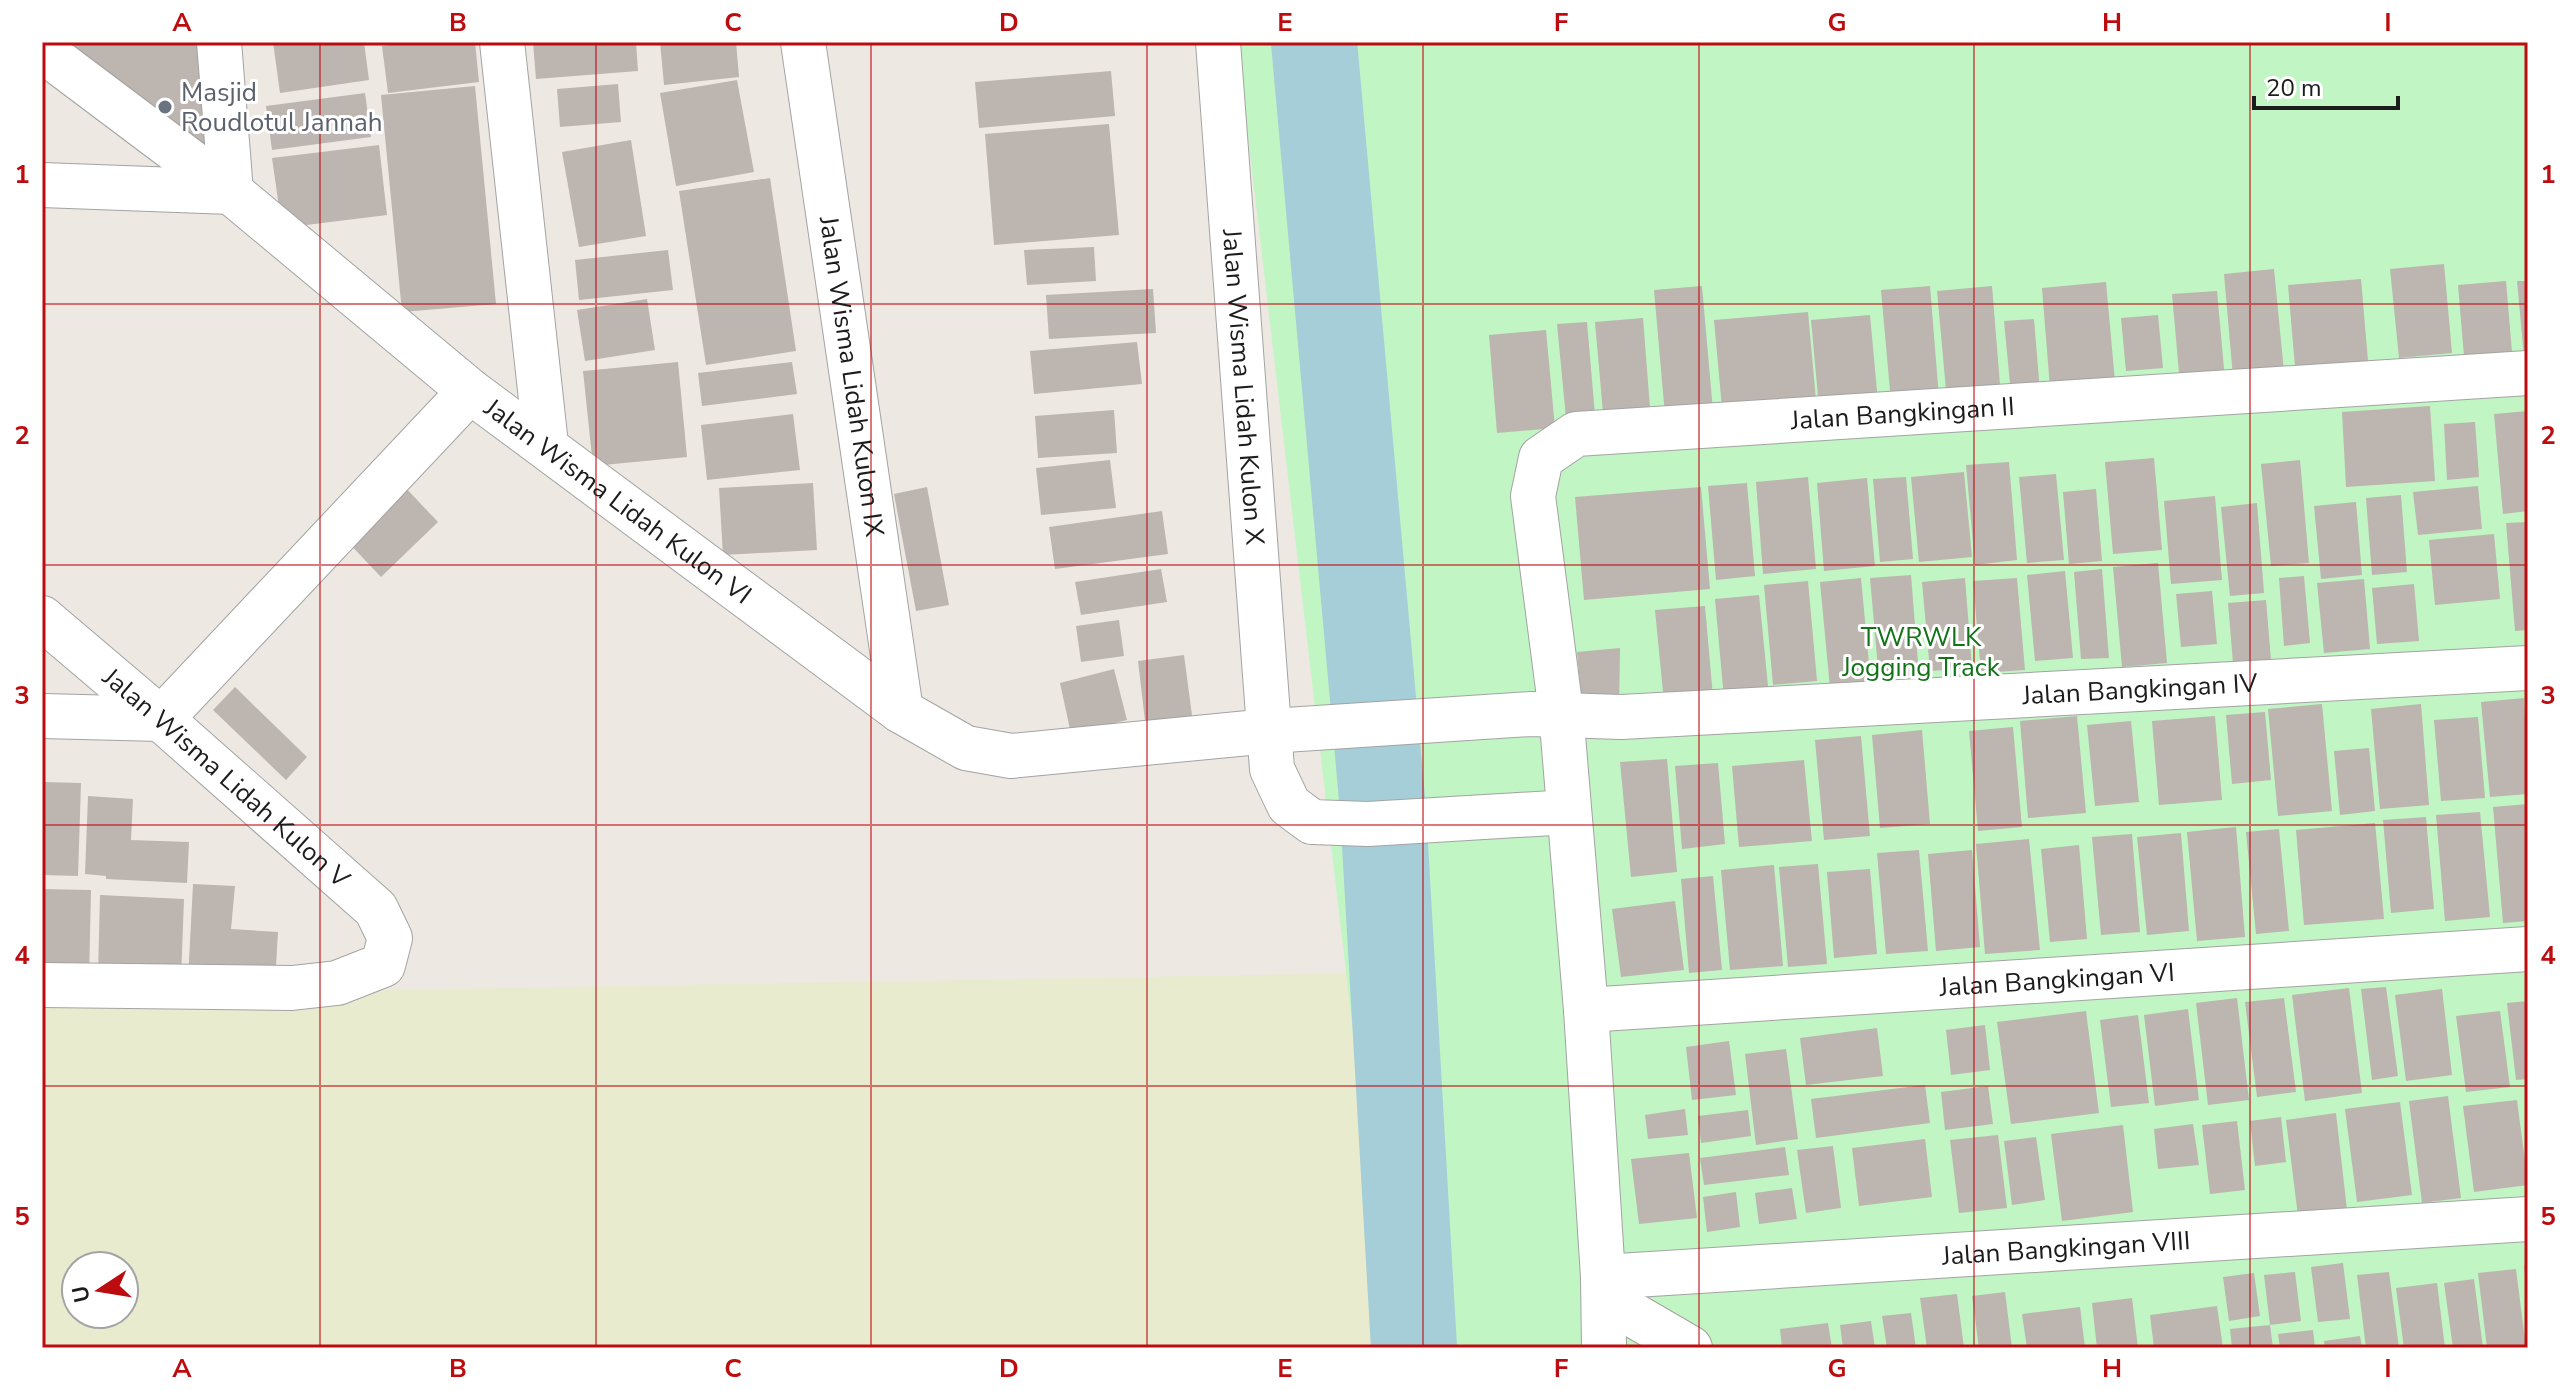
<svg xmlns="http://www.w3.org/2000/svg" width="2570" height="1390" viewBox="0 0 2570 1390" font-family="'Nunito Sans',sans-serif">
<rect width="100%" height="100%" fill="#ede9e2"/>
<path fill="#e9ebce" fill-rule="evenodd" d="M1375,973L1394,1348H42V996ZM76,1266H124V1314H76Z"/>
<path fill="#c1f5c4" d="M1237,42H2528V1348H1390Z"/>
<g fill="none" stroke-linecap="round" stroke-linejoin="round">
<path stroke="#a5ced8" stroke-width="86" d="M1314,42L1383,810L1414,1348"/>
</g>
<g fill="#bdb5af">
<path d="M42,42H197L211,170Z"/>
<path d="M273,42H364L369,80L280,93Z"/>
<path d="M413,42H475L479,82L388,93L382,46Z"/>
<path d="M533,42H636L638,71L536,79Z"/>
<path d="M660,42H736L739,77L664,85Z"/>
<path d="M1111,71L1115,116L979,128L975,82Z"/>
<path d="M737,80L754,172L676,186L660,93Z"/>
<path d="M618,84L621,122L560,127L557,89Z"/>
<path d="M475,86L496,304L402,312L381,95Z"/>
<path d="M365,93L371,137L272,150L266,106Z"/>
<path d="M1109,124L1119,235L994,245L985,134Z"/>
<path d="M631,140L646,236L579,247L562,152Z"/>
<path d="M379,145L387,215L282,228L272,158Z"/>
<path d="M770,178L796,351L706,365L679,191Z"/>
<path d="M1094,247L1096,281L1027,285L1024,250Z"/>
<path d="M668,250L673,290L579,300L575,260Z"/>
<path d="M2444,264L2452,353L2399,358L2390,269Z"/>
<path d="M2274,269L2284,372L2233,377L2224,274Z"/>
<path d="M2361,279L2368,361L2295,367L2288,285Z"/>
<path d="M2506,281L2513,364L2465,368L2458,285Z"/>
<path d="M2517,281H2528V357H2524Z"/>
<path d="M2106,282L2115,382L2050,388L2042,288Z"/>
<path d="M1702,286L1713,411L1665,415L1654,290Z"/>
<path d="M1930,286L1939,398L1891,402L1881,290Z"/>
<path d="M1992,286L2001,397L1947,401L1937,291Z"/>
<path d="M1153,289L1156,333L1049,339L1046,295Z"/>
<path d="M2217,291L2225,380L2180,384L2172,294Z"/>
<path d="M647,299L655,350L585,361L577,310Z"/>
<path d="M1808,312L1816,400L1722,408L1714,320Z"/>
<path d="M1870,315L1878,402L1819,407L1811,320Z"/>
<path d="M2158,315L2163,368L2126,371L2121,318Z"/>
<path d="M1643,318L1651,421L1604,424L1595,322Z"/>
<path d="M2034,319L2040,392L2011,394L2004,321Z"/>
<path d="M1587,322L1595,415L1566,418L1557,324Z"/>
<path d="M1546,330L1555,428L1497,433L1489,335Z"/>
<path d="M1137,342L1142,384L1034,394L1030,351Z"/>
<path d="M678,362L687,457L593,466L583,371Z"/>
<path d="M792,362L797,394L702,406L698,373Z"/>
<path d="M2430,406L2435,481L2346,487L2342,412Z"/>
<path d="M1114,410L1117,453L1038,458L1035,416Z"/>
<path d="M2528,411V511L2503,514L2494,414Z"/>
<path d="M793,414L800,470L707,480L701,425Z"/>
<path d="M2475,422L2479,477L2447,480L2444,424Z"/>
<path d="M2154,458L2162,550L2113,554L2105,462Z"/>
<path d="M1110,460L1116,508L1041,515L1036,468Z"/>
<path d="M2300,460L2309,563L2271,566L2261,464Z"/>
<path d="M2009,462L2017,560L1975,565L1966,465Z"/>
<path d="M1964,472L1972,557L1919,562L1911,477Z"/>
<path d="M2056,474L2064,560L2027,563L2019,477Z"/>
<path d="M1808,477L1816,569L1763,574L1756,482Z"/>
<path d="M1906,477L1913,559L1880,562L1873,479Z"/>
<path d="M1867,478L1875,566L1824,571L1817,483Z"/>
<path d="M401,483L438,522L381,577L345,539Z"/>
<path d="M813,483L817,550L723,555L719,488Z"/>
<path d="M1747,483L1755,576L1716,580L1708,486Z"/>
<path d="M2478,486L2482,529L2418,535L2413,492Z"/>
<path d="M927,487L949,605L916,611L894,494Z"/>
<path d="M1701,487L1710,589L1584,600L1575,497Z"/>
<path d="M2096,489L2102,561L2069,564L2063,492Z"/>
<path d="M2401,495L2407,572L2372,575L2366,498Z"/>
<path d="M2215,496L2222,580L2171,584L2164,501Z"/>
<path d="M2356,502L2362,575L2321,579L2314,506Z"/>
<path d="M2257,503L2264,593L2230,596L2221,507Z"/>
<path d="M1162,511L1168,554L1055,569L1049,527Z"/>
<path d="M2528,522V630L2515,631L2506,523Z"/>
<path d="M2494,534L2500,599L2435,605L2429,540Z"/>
<path d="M2158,563L2167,663L2122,667L2113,567Z"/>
<path d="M1161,569L1167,602L1081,615L1075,582Z"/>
<path d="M2102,569L2109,658L2081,659L2074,572Z"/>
<path d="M2065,571L2073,658L2035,661L2027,575Z"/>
<path d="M1911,575L1919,675L1879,679L1870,578Z"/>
<path d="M2304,576L2310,643L2284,646L2279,578Z"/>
<path d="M1861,578L1871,685L1830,688L1820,582Z"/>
<path d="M1965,578L1972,668L1930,671L1922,582Z"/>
<path d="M2017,578L2025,670L1981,673L1973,581Z"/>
<path d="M2364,579L2370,649L2324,653L2317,583Z"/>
<path d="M1808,581L1817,681L1773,685L1764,585Z"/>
<path d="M2414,584L2419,641L2377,644L2372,588Z"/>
<path d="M2212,591L2217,644L2181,647L2176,594Z"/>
<path d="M1759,595L1769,696L1724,699L1715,599Z"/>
<path d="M2266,600L2271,660L2233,663L2228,603Z"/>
<path d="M1705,606L1713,697L1664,702L1655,610Z"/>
<path d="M1119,620L1124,656L1081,662L1076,626Z"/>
<path d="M1620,648L1619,708L1582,704L1577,652Z"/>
<path d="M1184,655L1193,723L1146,729L1138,661Z"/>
<path d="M1114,669L1127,720L1071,734L1060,683Z"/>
<path d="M235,687L307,757L286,780L213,710Z"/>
<path d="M2524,698L2528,794L2490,797L2481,702Z"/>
<path d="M2322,704L2332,811L2278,816L2268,709Z"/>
<path d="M2421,704L2429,805L2380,809L2371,709Z"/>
<path d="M2265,712L2271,780L2232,784L2226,715Z"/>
<path d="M2077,716L2086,813L2028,818L2020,721Z"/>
<path d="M2215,716L2222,800L2159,805L2152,721Z"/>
<path d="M2478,717L2485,798L2441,801L2434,720Z"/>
<path d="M2131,721L2139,802L2095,806L2087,725Z"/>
<path d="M2013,727L2022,827L1978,831L1969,731Z"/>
<path d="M1922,730L1930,824L1880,828L1872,735Z"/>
<path d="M1861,736L1870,836L1824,840L1815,740Z"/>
<path d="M2369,748L2375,811L2340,815L2334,751Z"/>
<path d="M1667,759L1677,872L1631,877L1620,762Z"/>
<path d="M1804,760L1812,841L1739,847L1732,766Z"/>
<path d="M1718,763L1725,844L1682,849L1675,766Z"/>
<path d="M42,782L81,783L78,876L42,875Z"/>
<path d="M88,796L133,799L131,840L189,842L187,883L106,879V876L85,874Z"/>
<path d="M2528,804V921L2503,923L2493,807Z"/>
<path d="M2480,812L2490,917L2445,921L2436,815Z"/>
<path d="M2426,817L2434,909L2391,913L2383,820Z"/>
<path d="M2375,823L2384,919L2304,925L2296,830Z"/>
<path d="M2236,827L2245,937L2197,941L2187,832Z"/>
<path d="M2279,829L2289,931L2256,934L2246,832Z"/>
<path d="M2181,833L2189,931L2147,935L2137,837Z"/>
<path d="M2132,834L2140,932L2101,935L2092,837Z"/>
<path d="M2029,839L2040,950L1985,954L1976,844Z"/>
<path d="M2079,845L2087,939L2050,942L2041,849Z"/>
<path d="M1919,850L1928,951L1886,954L1877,853Z"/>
<path d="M1972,850L1980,947L1936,951L1928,854Z"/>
<path d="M1818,864L1827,964L1788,967L1779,867Z"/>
<path d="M1774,865L1783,966L1730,970L1721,870Z"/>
<path d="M1870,869L1877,954L1834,958L1827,872Z"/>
<path d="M1713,876L1722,970L1689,973L1681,879Z"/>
<path d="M193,884L235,886L231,929L278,932L275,984L188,980Z"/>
<path d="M42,889L91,890L89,979L42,978Z"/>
<path d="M100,895L184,899L181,979L98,975Z"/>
<path d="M1675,901L1684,970L1621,977L1612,909Z"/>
<path d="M2386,987L2398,1076L2372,1080L2361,989Z"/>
<path d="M2349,988L2362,1093L2305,1101L2292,995Z"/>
<path d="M2442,989L2452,1075L2406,1081L2395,995Z"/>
<path d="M2237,998L2249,1100L2208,1105L2196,1003Z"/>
<path d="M2284,998L2296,1092L2257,1097L2245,1002Z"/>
<path d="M2528,1001V1079L2516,1080L2507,1003Z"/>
<path d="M2188,1009L2199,1100L2155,1106L2144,1015Z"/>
<path d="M2086,1011L2099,1113L2011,1124L1997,1022Z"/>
<path d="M2500,1011L2510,1087L2466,1092L2456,1016Z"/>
<path d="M2138,1015L2149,1103L2111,1107L2100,1020Z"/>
<path d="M1985,1025L1990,1070L1951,1075L1946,1030Z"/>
<path d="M1877,1028L1883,1076L1806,1085L1800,1038Z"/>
<path d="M1729,1041L1736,1095L1692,1100L1686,1047Z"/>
<path d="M1786,1049L1798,1139L1756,1145L1745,1054Z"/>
<path d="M1925,1085L1930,1123L1816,1138L1811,1099Z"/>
<path d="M1988,1086L1993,1124L1945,1130L1941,1092Z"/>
<path d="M2448,1096L2461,1198L2422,1203L2409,1101Z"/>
<path d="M2517,1100L2528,1185L2474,1192L2463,1106Z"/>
<path d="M2400,1102L2412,1195L2357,1202L2345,1109Z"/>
<path d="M1685,1109L1688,1135L1648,1139L1645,1115Z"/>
<path d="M1748,1110L1751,1136L1701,1143L1698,1116Z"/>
<path d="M2336,1113L2347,1210L2298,1216L2286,1120Z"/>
<path d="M2281,1117L2286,1162L2255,1166L2250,1121Z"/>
<path d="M2237,1121L2245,1190L2210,1194L2202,1125Z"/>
<path d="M2193,1124L2199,1165L2158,1169L2154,1129Z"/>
<path d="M2123,1125L2133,1212L2062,1221L2051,1134Z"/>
<path d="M1998,1135L2007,1208L1959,1213L1950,1140Z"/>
<path d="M2036,1137L2045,1200L2012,1205L2004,1141Z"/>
<path d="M1925,1139L1932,1197L1859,1206L1852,1148Z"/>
<path d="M1833,1146L1841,1208L1806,1213L1797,1150Z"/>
<path d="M1785,1147L1789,1175L1704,1185L1700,1158Z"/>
<path d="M1689,1153L1697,1218L1639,1224L1631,1159Z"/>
<path d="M1792,1188L1797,1219L1759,1224L1755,1193Z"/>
<path d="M1736,1192L1740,1227L1707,1232L1703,1197Z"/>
<path d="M2343,1263L2350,1319L2318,1322L2311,1267Z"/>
<path d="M2528,1264V1284L2526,1285L2524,1265Z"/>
<path d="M2516,1269L2526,1348H2487L2478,1273Z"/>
<path d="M2295,1272L2301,1321L2270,1325L2273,1348H2232L2230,1329L2270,1325L2264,1275Z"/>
<path d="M2389,1272L2399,1348H2366L2357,1275Z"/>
<path d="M2254,1273L2260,1316L2229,1321L2223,1277Z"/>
<path d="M2474,1279L2483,1348H2453L2444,1283Z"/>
<path d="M2437,1283L2445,1348H2404L2396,1288Z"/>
<path d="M2005,1292L2012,1348H1979L1972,1296Z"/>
<path d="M1957,1294L1964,1348H1927L1920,1298Z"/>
<path d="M2132,1298L2138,1348H2097L2092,1303Z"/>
<path d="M2217,1306L2223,1348H2154L2150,1315Z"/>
<path d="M2080,1307L2085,1348H2027L2022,1314Z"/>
<path d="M1911,1313L1916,1348H1887L1882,1316Z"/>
<path d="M1871,1321L1875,1348H1843L1840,1325Z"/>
<path d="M1828,1323L1832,1348H1782L1780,1329Z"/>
<path d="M2313,1330L2315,1348H2280L2278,1334Z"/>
<path d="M2360,1336L2362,1348H2325L2324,1341Z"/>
</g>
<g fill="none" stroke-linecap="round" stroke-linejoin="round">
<defs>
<g id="street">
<path d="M502,42L546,445"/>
<path id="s1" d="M803,42L901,711"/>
<path id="s2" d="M1218,42L1272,769L1289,805L1312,822L1368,824L1569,812"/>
<path id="s3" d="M42,50L231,192L470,391L901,711L966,748L1011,756L1269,731L1531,714L1621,717L2528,668"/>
<path d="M42,185L231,192L219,42"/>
<path id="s4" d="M42,618L161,719L376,909L390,938L383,965L337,983L292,988L42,985"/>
<path d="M42,716L161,719L470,391"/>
<path id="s5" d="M1586,1010L2528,949"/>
<path id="s6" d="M1603,1277L2528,1219"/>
<path d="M1604,1298L1690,1348"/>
<path id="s7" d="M1604,1348L1603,1277L1586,1010L1561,712L1533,496L1541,458L1576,434L2528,373"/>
</g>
</defs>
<use href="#street" stroke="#a3a3a3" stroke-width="46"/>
<use href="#street" stroke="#fff" stroke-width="44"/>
</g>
<path fill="none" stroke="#bc0c10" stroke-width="2" stroke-opacity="0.55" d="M320,42V1348M596,42V1348M871,42V1348M1147,42V1348M1423,42V1348M1699,42V1348M1974,42V1348M2250,42V1348M42,304H2528M42,565H2528M42,825H2528M42,1086H2528"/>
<circle fill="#6b7280" stroke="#fff" stroke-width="3" cx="165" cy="107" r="8"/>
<g text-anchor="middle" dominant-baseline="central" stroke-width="6" stroke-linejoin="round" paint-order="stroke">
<g font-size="26" fill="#5b616d" stroke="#fff" text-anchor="start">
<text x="181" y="92">Masjid<tspan x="181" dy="30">Roudlotul Jannah</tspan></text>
</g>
<g font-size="26" fill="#1c1c1c" stroke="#fff">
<text stroke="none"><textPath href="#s1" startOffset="338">Jalan Wisma Lidah Kulon IX</textPath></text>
<text stroke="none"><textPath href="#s2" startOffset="346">Jalan Wisma Lidah Kulon X</textPath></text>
<text stroke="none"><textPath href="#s7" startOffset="1264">Jalan Bangkingan II</textPath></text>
<text stroke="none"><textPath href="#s3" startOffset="732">Jalan Wisma Lidah Kulon VI</textPath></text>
<text stroke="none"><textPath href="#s3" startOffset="2336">Jalan Bangkingan IV</textPath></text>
<text stroke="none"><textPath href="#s4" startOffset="244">Jalan Wisma Lidah Kulon V</textPath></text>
<text stroke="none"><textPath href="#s5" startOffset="472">Jalan Bangkingan VI</textPath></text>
<text stroke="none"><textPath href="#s6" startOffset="464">Jalan Bangkingan VIII</textPath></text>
</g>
<g font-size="26" fill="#127218" stroke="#fff">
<text x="1921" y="637">TWRWLK<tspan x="1921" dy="30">Jogging Track</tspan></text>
</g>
</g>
<rect width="2570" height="1390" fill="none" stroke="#ffffff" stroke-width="88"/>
<g transform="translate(100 1290) rotate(258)"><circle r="38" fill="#ffffff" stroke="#a4a4a4" stroke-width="2"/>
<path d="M0-6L14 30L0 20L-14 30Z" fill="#bc0c10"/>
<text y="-12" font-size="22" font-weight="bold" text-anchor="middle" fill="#1c1c1c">U</text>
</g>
<path d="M2254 96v12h144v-12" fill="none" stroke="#1c1c1c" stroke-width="4"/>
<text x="2266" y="96" font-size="24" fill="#1c1c1c" stroke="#ffffff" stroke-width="6" paint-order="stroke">20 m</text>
<rect x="44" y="44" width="2482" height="1302" fill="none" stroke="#bc0c10" stroke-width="3"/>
<g font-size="26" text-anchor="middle" font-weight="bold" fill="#bc0c10">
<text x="182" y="31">A</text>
<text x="458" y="31">B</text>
<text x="733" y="31">C</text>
<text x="1009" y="31">D</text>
<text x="1285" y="31">E</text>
<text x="1561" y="31">F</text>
<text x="1837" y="31">G</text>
<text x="2112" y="31">H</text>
<text x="2388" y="31">I</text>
<text x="22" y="183">1</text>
<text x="2548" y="183">1</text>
<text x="22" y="444">2</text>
<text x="2548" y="444">2</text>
<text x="22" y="704">3</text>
<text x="2548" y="704">3</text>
<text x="22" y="964">4</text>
<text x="2548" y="964">4</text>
<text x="22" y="1225">5</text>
<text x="2548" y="1225">5</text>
<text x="182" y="1377">A</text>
<text x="458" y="1377">B</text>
<text x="733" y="1377">C</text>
<text x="1009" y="1377">D</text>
<text x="1285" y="1377">E</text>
<text x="1561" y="1377">F</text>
<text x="1837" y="1377">G</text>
<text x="2112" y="1377">H</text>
<text x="2388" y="1377">I</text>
</g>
</svg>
